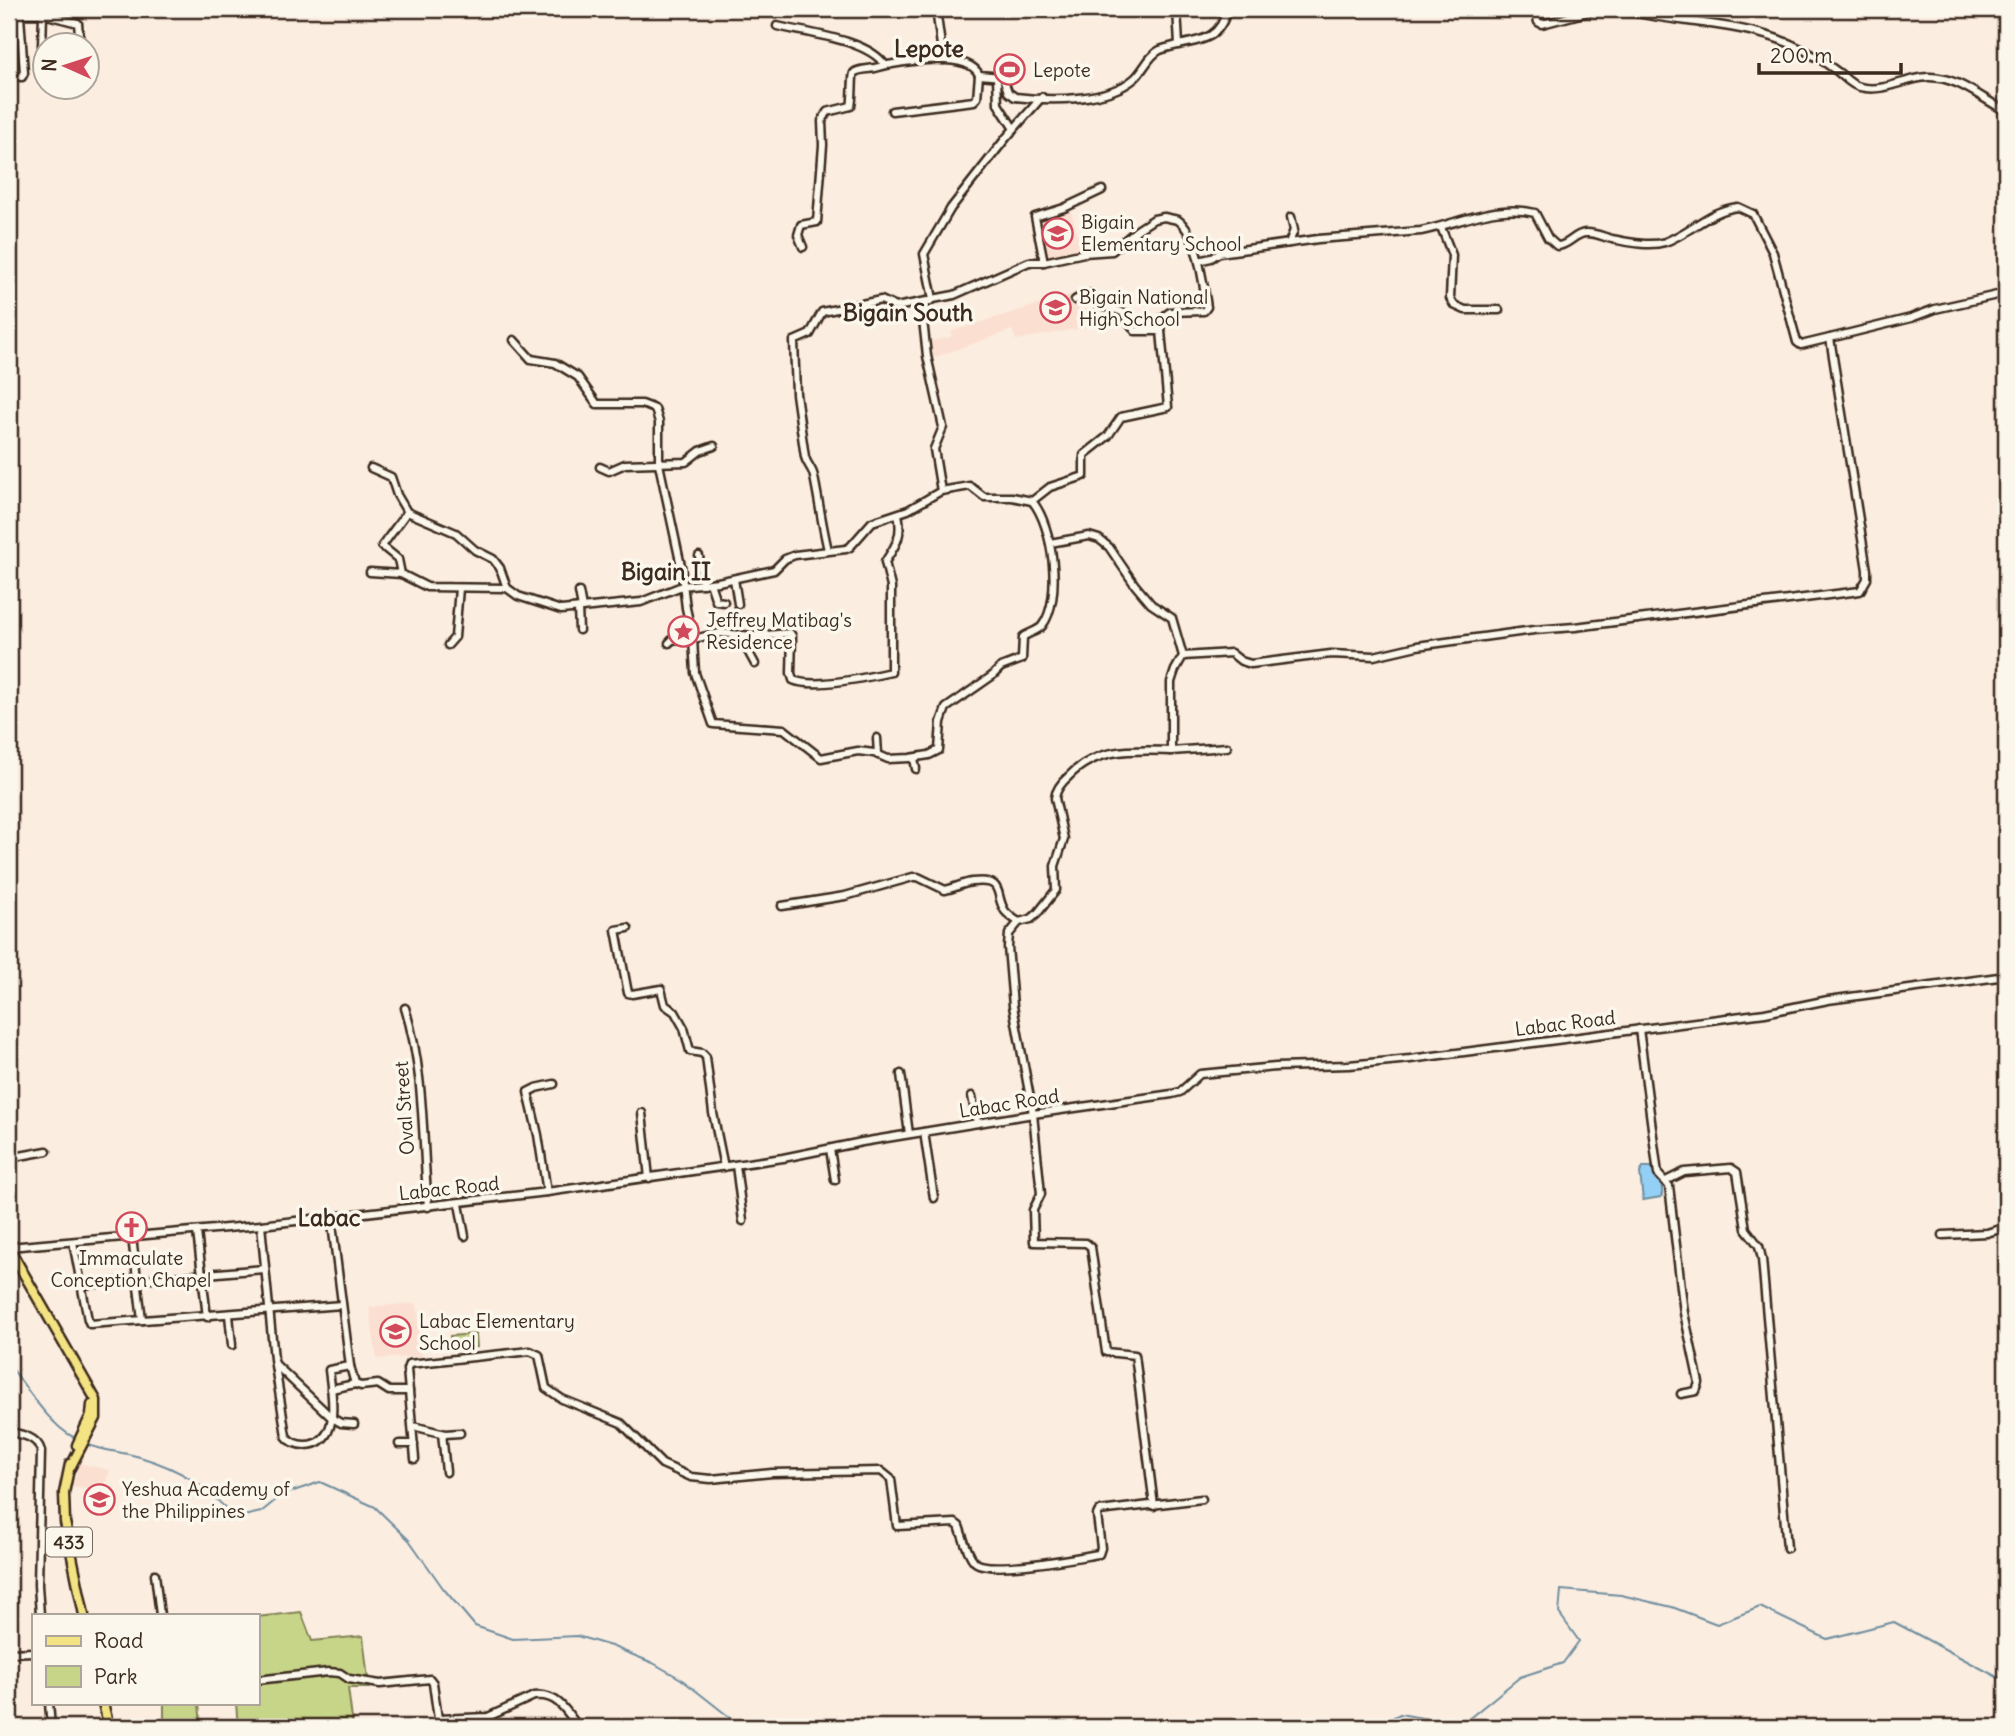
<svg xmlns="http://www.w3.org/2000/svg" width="2015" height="1736" viewBox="0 0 2015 1736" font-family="Delius,sans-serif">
<rect width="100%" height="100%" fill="#fbede0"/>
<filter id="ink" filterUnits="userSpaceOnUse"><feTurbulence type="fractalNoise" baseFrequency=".0143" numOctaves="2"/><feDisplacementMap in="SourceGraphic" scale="14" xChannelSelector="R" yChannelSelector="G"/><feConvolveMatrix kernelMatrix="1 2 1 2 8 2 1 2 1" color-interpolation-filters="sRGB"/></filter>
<g filter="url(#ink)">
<g fill="#fbe0d2">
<path d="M1070,207L1081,251L1045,258L1036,215Z"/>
<path d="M1086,290L1088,327L1016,340L1012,330L930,359L927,342L951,337L952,331Z"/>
<path d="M417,1303L422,1356L377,1359L369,1307Z"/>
<path d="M79,1463L110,1470L102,1491L72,1487Z"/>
</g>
<g fill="#c7d589" stroke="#818054" stroke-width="2">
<path d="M476,1334L477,1347L451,1350L450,1336Z"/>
<path d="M301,1612L312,1641L363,1636L369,1688H348L353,1727H238L236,1703H257V1617Z"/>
<path d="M164,1703H199L201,1727H164Z"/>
</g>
<path fill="#94d0f5" stroke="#708e9f" stroke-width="2" d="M1643,1167H1652C1655,1178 1666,1186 1661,1197L1643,1200L1640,1173Z"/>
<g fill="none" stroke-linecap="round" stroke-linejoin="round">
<g stroke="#708e9f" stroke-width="2">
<path d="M9,1364C25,1386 50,1426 75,1438"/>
<path d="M86,1444C103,1451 122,1452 140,1457C183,1470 205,1485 235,1518L261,1512L282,1495L320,1482L375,1507L409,1540L443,1588L475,1626L513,1639L577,1636L611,1646L653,1663L681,1679L742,1727"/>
<path d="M1375,1727L1400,1714L1461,1725L1520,1677L1563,1663L1579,1641L1559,1613L1561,1590L1621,1595L1672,1607L1717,1624L1760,1607L1827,1639L1894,1622L1999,1678L2006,1673"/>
</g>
<defs>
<g id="minor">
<path d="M936,9L943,60"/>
<path d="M1177,9L1179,45"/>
<path d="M1535,9L1538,22L1542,24L1599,9"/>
<path d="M1618,9C1668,22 1722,21 1772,37C1794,44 1819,57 1838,72C1845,77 1850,85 1860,87C1884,93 1905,78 1928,77C1957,76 1982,99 2006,111"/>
<path d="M9,14H43L78,23L80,46"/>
<path d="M43,14L42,46L46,49"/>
<path d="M777,26C806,33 867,39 885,65"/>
<path d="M9,76L22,77L24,73L20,16"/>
<path d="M997,77L998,104L1014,129"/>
<path d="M892,111L974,101L977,98L979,75"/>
<path d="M1441,227L1452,255L1450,298L1454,305L1465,310H1499"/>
<path d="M1289,243L1294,230L1291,217"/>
<path d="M803,247L798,235L801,225L817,222L823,145L822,121L827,112L851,106C853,100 852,75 854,73C857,69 870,69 875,68C897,62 969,50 979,75L1003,77L1008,92L1015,97C1050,101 1108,102 1135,78C1144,70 1149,55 1160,50C1189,39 1219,47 1227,9"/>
<path d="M1199,261L1211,258L1219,253L1318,239L1421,231C1458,224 1496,203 1535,213L1548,238L1557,246C1568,246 1574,234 1585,233C1595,232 1603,237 1612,239C1628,242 1649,247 1665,242C1690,233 1710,210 1738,207L1753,214L1773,253L1797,342L1801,345L1830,338"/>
<path d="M1044,262L1035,217L1064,208L1102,190"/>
<path d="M933,299L954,295L1029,262H1044L1084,253L1112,251L1137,230L1154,219L1164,217L1178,220C1198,235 1203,283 1207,307L1204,311L1170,312L1163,317L1161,331L1168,407L1121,417L1108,436L1084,455V476L1050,487L1032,501"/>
<path d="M1075,300L1085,294H1090L1098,304L1122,312L1135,331H1161"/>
<path d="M600,467L609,471L625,464L686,462L700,451L714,446"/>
<path d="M371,468L391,477L397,495L407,512L456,533L475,550L493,559L500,568L507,588L518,596L561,610L641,602L682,586L718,582L774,570L785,559L795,555L846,549L850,547L872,522L908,510L941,491L970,486L984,497H1012L1032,501C1053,525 1063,599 1042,626C1038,631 1028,633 1023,637L1022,659L1001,667L992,676L946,708L941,722L939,750L929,755L910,758L888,759L874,753L858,751L821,758L784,729L713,724L695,673L693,639L686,608L681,566L659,464V422L655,409L642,404H597L578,377L555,363L531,359L514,340"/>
<path d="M941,491L934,449L943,427L927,356L923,320L924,305L933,299L924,254L951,208L1006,138L1042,97"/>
<path d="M1050,543L1089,536L1099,539L1109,547L1135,585L1151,604L1172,618L1183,656L1175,670L1171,682V751C1133,750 1097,747 1069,776C1062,782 1056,789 1055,798L1064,839L1055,866L1056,890L1037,914L1031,919L1019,922L1009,934L1008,947L1013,1006L1033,1114L1041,1194L1033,1210L1034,1242L1086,1243L1091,1247L1106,1352L1135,1355L1154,1506"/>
<path d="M828,550C822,525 819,501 814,477C813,469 807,465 805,457L796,394L794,341L810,334L822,312L881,300L896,307L927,301"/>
<path d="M699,556L703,584"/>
<path d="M370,572L401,574L427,587L507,588"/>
<path d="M401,574L398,559L382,546L407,512"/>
<path d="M734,579L738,604"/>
<path d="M710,583L716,601L724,602"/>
<path d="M579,592L582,608"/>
<path d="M578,609L579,630"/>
<path d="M744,636L743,642L755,664"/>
<path d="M693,639L720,633L753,636L790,633L792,636L791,673L793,680C813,689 869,677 891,672V587L885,562C896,545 903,536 898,514"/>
<path d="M669,643L672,640L693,637"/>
<path d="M448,645L455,637L459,588"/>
<path d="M1183,656L1231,653L1241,661L1251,664L1331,654L1374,656L1417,646L1534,630L1575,627L1860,591L1867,579V570L1830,338L1911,318L1935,309L2006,293"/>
<path d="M877,738L878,755"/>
<path d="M1171,751L1227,747"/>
<path d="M914,758L916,769"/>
<path d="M782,906L845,896L913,877H918L945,890C955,888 963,883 972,882C1006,878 994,895 1005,911C1008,915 1014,919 1019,922"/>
<path d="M628,928L616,930L628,993L632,994L661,989L665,1005L675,1012L684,1028L690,1051L702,1053L706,1057L713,1113L724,1167"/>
<path d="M405,1008C425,1072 422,1140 428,1207"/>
<path d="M1639,1029L1658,1174L1669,1186L1684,1313L1699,1383L1696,1391L1681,1394"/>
<path d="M901,1074L909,1134"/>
<path d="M972,1096L977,1123"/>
<path d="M642,1113L649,1178"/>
<path d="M924,1132L934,1198"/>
<path d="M830,1149L835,1180"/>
<path d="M9,1158L47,1151"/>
<path d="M736,1165L743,1221"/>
<path d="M1666,1181L1684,1172L1731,1168L1737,1172L1746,1229L1759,1246L1762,1259L1787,1548"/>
<path d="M547,1192L538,1135L528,1092L536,1088L554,1084"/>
<path d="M459,1204L465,1236"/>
<path d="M331,1216L350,1366L355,1384L361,1386L378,1384L389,1391H409"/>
<path d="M261,1225L274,1359L286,1436C291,1443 297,1445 305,1445C342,1444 332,1395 329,1370L350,1366"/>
<path d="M197,1232L207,1317"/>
<path d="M1943,1235L1987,1233L2006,1227"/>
<path d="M132,1237L142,1320"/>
<path d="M73,1242L88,1320L90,1324L342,1305"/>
<path d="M9,1247L261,1225L547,1192L783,1158L862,1142L1033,1114L1172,1094L1180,1092L1200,1074L1276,1067L1349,1065L1410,1059L1765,1013L1828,1000L2006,976"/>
<path d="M82,1285L264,1269"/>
<path d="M229,1315L232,1345"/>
<path d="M275,1364L332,1418L341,1423L354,1424"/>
<path d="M331,1389L355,1384"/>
<path d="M413,1426L445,1434L460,1433"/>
<path d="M9,1432C21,1434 38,1437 41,1451L38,1585L40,1615"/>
<path d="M442,1433L446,1472"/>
<path d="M399,1444H414"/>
<path d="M415,1459L407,1369L409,1364L530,1351L539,1355L546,1388L562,1399L621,1423L662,1464L691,1477L711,1479L772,1473L881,1471L891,1479L897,1526L955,1523L959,1526C963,1537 967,1553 974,1561C986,1576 1078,1557 1099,1554L1101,1548L1097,1515L1099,1511L1202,1499"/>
<path d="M155,1574L160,1615"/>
<path d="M9,1653L33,1652"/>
<path d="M257,1680L328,1672L340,1673L349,1679L380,1684L430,1679L433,1683L438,1719L488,1717L534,1696C557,1693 566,1710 578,1727"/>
<path d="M49,1703L51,1727"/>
</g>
<g id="major">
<path d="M9,1248L96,1400V1418L70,1468"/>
<path d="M77,1445L91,1415L92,1405"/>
<path d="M70,1464L64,1493L65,1522L84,1615"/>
<path d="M103,1703L109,1727"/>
</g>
</defs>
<use href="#minor" stroke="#3b2a1e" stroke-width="11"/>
<use href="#major" stroke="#3b2a1e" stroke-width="13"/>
<use href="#minor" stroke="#fbf7ec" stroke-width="6"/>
<use href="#major" stroke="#f4e382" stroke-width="8"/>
</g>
</g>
<defs>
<symbol id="stadium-ring" viewBox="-11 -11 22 22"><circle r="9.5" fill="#fbf7ec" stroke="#d1495b" stroke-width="1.5"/><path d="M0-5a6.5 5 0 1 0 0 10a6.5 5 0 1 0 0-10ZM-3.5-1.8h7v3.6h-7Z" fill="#d1495b"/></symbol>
<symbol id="school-ring" viewBox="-11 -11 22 22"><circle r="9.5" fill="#fbf7ec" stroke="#d1495b" stroke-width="1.5"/><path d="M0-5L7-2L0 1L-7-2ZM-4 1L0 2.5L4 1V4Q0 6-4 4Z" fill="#d1495b"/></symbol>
<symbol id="sight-ring" viewBox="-11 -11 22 22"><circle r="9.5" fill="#fbf7ec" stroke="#d1495b" stroke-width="1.5"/><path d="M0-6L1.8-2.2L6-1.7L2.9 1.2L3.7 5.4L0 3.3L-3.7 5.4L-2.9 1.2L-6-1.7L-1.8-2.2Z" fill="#d1495b"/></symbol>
<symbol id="church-ring" viewBox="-11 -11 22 22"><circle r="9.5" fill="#fbf7ec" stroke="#d1495b" stroke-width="1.5"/><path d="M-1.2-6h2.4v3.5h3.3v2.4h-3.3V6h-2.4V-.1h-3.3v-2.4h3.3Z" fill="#d1495b"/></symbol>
</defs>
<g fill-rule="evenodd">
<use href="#stadium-ring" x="992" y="52" width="35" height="35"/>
<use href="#school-ring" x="1040" y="216" width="35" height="35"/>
<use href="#school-ring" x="1038" y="290" width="35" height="35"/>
<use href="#sight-ring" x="666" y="614" width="35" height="35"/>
<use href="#church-ring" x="114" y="1210" width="35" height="35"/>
<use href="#school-ring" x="378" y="1314" width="35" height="35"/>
<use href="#school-ring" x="82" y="1482" width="35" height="35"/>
</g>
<g text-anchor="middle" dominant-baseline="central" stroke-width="7" stroke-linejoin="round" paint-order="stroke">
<rect fill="#fbf7ec" stroke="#75685c" stroke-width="2" x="46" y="1527.5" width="46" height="29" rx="5"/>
<g font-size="18" font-weight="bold" fill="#3b2a1e">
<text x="69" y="1542">433</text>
</g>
<g font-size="19" fill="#3b2a1e" stroke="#fbf7ec" text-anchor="start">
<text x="1033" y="70">Lepote</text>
<text x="1081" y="222">Bigain<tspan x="1081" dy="22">Elementary School</tspan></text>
<text x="1079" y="297">Bigain National<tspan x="1079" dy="22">High School</tspan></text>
<text x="706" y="620">Jeffrey Matibag's<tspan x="706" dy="22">Residence</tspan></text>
<text x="131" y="1258" text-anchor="middle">Immaculate<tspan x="131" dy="22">Conception Chapel</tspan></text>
<text x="419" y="1321">Labac Elementary<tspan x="419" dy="22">School</tspan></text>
<text x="122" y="1489">Yeshua Academy of<tspan x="122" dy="22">the Philippines</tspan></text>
</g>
<g font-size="19" fill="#3b2a1e" stroke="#fbf7ec">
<text transform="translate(1565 1023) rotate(-7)">Labac Road</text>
<text transform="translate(1009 1103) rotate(-9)">Labac Road</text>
<text transform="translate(404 1108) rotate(-94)">Oval Street</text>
<text transform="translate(449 1188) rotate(-6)">Labac Road</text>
</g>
<g font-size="23" font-weight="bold" fill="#3b2a1e" stroke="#fbf7ec">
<text x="929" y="48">Lepote</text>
<text x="908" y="312">Bigain South</text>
<text x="666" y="571">Bigain II</text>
<text x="329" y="1217">Labac</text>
</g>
</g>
<rect width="2015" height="1736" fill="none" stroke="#fbf7ec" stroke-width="35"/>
<rect x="18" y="18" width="1980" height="1701" fill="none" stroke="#3b2a1e" stroke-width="2.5" filter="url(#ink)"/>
<rect x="32" y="1614" width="228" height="91" fill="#fbf7ec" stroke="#aea59a" stroke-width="2"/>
<rect x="46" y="1636" width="35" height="10" fill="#f4e382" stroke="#aea59a" stroke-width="2"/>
<text x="94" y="1648" font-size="21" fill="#3b2a1e">Road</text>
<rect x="46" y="1666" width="35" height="21" fill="#c7d589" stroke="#aea59a" stroke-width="2"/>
<text x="94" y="1684" font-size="21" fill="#3b2a1e">Park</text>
<g transform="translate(66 66) rotate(273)"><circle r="33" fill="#fbf7ec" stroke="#aea59a" stroke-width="2"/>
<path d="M0-5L12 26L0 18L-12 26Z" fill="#d1495b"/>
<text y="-10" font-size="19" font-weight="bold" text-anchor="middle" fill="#3b2a1e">N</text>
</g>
<path d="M1759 63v10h142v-10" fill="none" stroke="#3b2a1e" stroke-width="3.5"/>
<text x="1770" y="63" font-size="21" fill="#3b2a1e" stroke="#fbf7ec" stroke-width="5" paint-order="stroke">200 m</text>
</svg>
